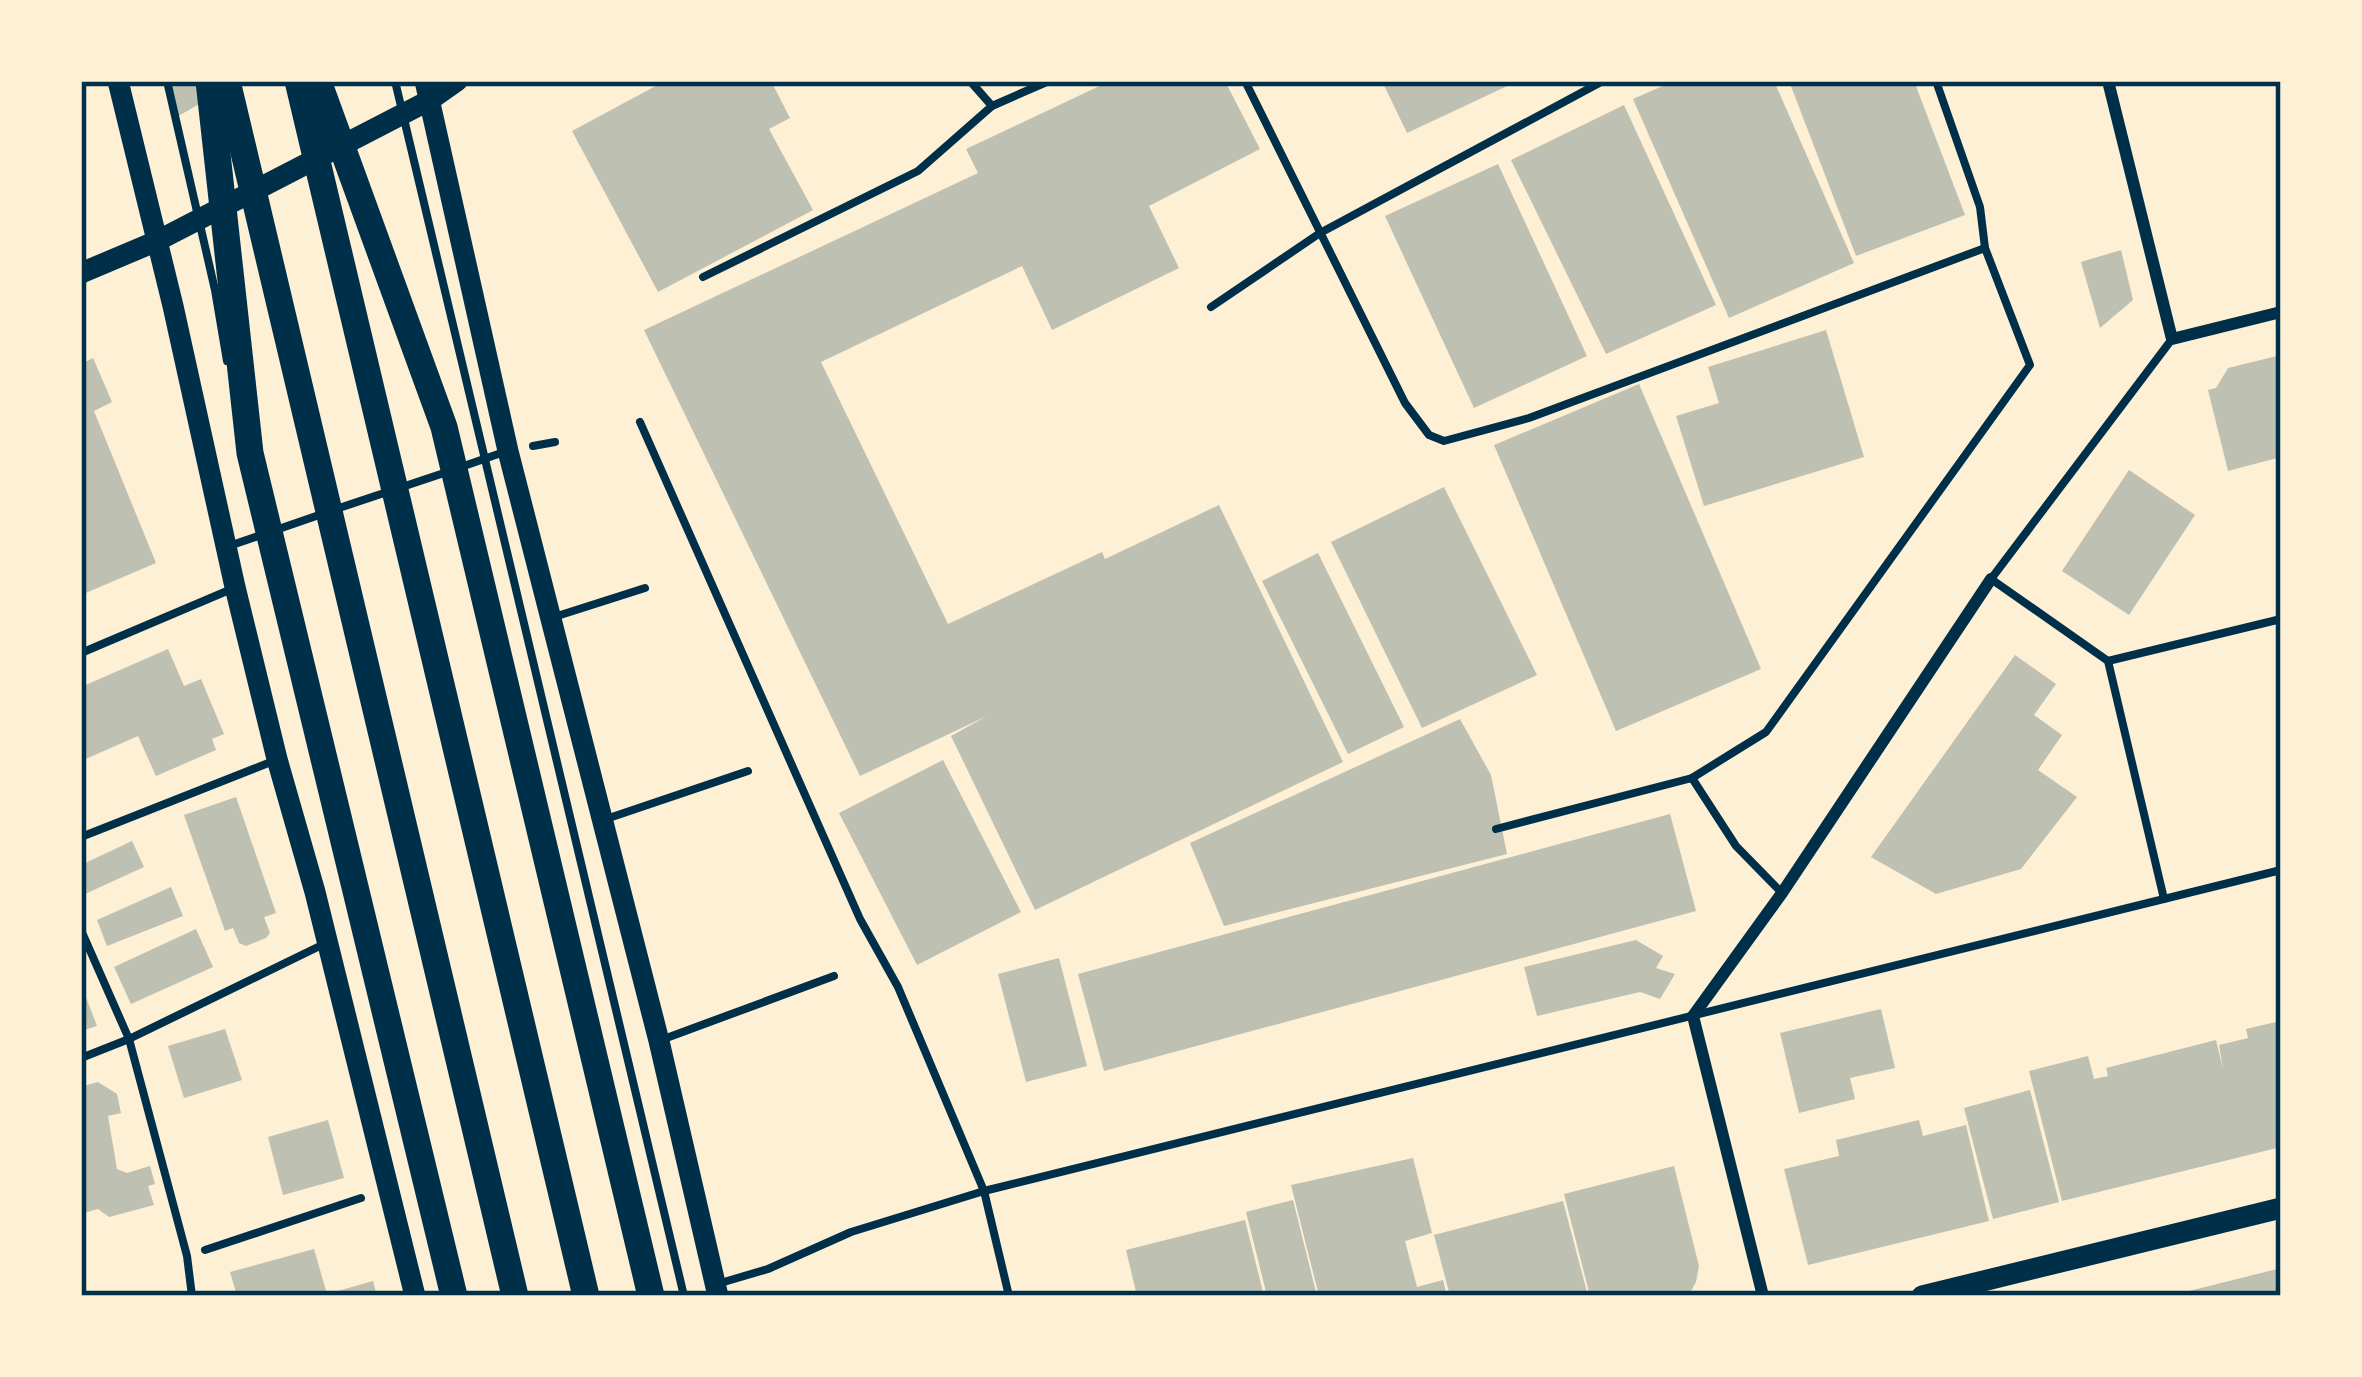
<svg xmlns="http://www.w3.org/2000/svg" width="2362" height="1377" viewBox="0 0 2362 1377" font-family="Arial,sans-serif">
<rect width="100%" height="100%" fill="#fdf0d5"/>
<g fill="#bec0b2">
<path d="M163,81H240L173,119Z"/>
<path d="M665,81H771L790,118L769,129L813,210L658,292L572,131Z"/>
<path d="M1110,81H1225L1260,149L1149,206L1179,268L1052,330L1022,266L821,362L948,624L1102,552L1105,559L1219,505L1343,762L1035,910L951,736L987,716L860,776L644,330L978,173L966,149Z"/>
<path d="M1382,81H1518L1407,133Z"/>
<path d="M1674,81H1774L1854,263L1729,318L1633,99Z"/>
<path d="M1789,81H1914L1965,215L1856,256Z"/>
<path d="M1624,105L1716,305L1606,354L1511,160Z"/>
<path d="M1498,164L1587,356L1474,408L1385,216Z"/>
<path d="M2121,250L2133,300L2100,328L2081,262Z"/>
<path d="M1826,330L1864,457L1704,506L1676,416L1719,403L1708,367Z"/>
<path d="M2281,355V457L2228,471L2208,390L2216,388L2228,368Z"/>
<path d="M93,358L112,402L94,411L156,563L81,595V364Z"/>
<path d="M1639,384L1761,669L1616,731L1494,445Z"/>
<path d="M2129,470L2195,515L2129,615L2062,571Z"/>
<path d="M1444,487L1537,675L1422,728L1331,542Z"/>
<path d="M1318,553L1404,727L1348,754L1262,581Z"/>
<path d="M168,649L184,686L201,679L224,734L212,739L216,750L156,776L138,736L81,761V687Z"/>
<path d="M2015,655L2056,684L2034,715L2062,735L2038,770L2077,797L2021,869L1936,894L1871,857Z"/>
<path d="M1460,719L1491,775L1507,854L1224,926L1190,843Z"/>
<path d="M943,760L1021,912L917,965L839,813Z"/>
<path d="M236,797L276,913L264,917L270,933L266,938L246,946L239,943L233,928L225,931L184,815Z"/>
<path d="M1670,814L1696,911L1104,1071L1078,974Z"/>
<path d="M132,841L144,867L85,894L81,886V865Z"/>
<path d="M171,887L183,916L107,946L97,920Z"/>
<path d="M196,929L213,967L131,1004L114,967Z"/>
<path d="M1636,940L1663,956L1656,968L1675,974L1660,999L1640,992L1537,1016L1524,967Z"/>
<path d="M1059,958L1087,1066L1026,1082L998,974Z"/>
<path d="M81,984L97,1026L81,1031Z"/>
<path d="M1881,1009L1895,1068L1850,1078L1855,1099L1799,1113L1780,1033Z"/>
<path d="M2276,1022L2281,1034V1147L2062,1201L2029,1071L2088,1056L2094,1079L2108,1076L2106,1068L2216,1040L2223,1069L2219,1045L2248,1038L2246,1029Z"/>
<path d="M225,1029L242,1080L184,1098L168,1046Z"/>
<path d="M98,1082L117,1094L121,1113L108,1116L117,1169L127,1173L150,1166L155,1184L148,1186L154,1205L109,1217L98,1209L81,1214V1090L83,1086Z"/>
<path d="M2030,1090L2059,1202L1993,1219L1964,1108Z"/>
<path d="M328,1120L344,1178L283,1195L268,1137Z"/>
<path d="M1919,1120L1923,1136L1966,1125L1989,1221L1808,1265L1784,1169L1839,1156L1836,1140Z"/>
<path d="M1413,1158L1432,1233L1405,1241L1417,1287L1443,1280L1447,1296H1319L1291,1185Z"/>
<path d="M1674,1166L1699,1266L1696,1282L1690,1293L1677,1296H1590L1564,1194Z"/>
<path d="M1293,1200L1317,1296H1267L1246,1212Z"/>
<path d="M1563,1201L1588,1296H1450L1434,1235Z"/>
<path d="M1245,1220L1264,1296H1137L1126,1250Z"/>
<path d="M314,1249L327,1294L373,1281L377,1296H237L230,1272Z"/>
<path d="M2281,1268V1296H2177V1294Z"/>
</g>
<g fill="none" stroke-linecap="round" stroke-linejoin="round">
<g stroke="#003049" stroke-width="8">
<path d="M533,446L555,442"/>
<path d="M205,1250L361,1198"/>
</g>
<g stroke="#003049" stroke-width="8">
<path d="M167,81L215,290L227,361"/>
<path d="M395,81L684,1296"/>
<path d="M970,81L992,106"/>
<path d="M1245,81L1405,403L1429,435L1444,441L1529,418L1985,248"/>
<path d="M703,277L918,171L992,106L1049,81"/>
<path d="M1211,307L1320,233L1603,81"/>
<path d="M640,422L860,919L898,987L984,1191L1009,1296"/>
<path d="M461,467L504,452"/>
<path d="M336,509L447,472"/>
<path d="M229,546L322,514"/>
<path d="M551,618L645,588"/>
<path d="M81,653L234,588"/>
<path d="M2108,661L2281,619"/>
<path d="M1692,778L1766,732L2030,365L1985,248L1980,207L1936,81"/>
<path d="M603,820L748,771"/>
<path d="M1496,829L1692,778L1736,846L1782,893"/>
<path d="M81,837L276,760"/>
<path d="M2164,899L2108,661L1991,579L2172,339"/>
<path d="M81,930L129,1039L187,1256L192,1296"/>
<path d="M661,1040L834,976"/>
<path d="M81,1058L129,1039L324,944"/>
<path d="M717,1284L768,1269L851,1232L984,1191L2281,870"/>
</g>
<g stroke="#003049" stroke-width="12">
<path d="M2108,81L2172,339L2281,312"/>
<path d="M1763,1296L1693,1016L1782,893L1991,579"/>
</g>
<g stroke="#003049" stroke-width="21">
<path d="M118,81L173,306L235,587L277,759L315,892L415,1296"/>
<path d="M425,81L508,451L659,1041L718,1296"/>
<path d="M81,273L157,241L430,100L457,81"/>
<path d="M1922,1296L2281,1208"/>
</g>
<g stroke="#003049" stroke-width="27">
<path d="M209,81L250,453L454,1296"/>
<path d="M227,81L515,1296"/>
<path d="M298,81L586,1296"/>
<path d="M318,81L444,427L651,1296"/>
</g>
</g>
<rect width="2362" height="1377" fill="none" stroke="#fdf0d5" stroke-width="168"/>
<rect x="84" y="84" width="2194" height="1209" fill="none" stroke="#003049" stroke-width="4.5"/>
</svg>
